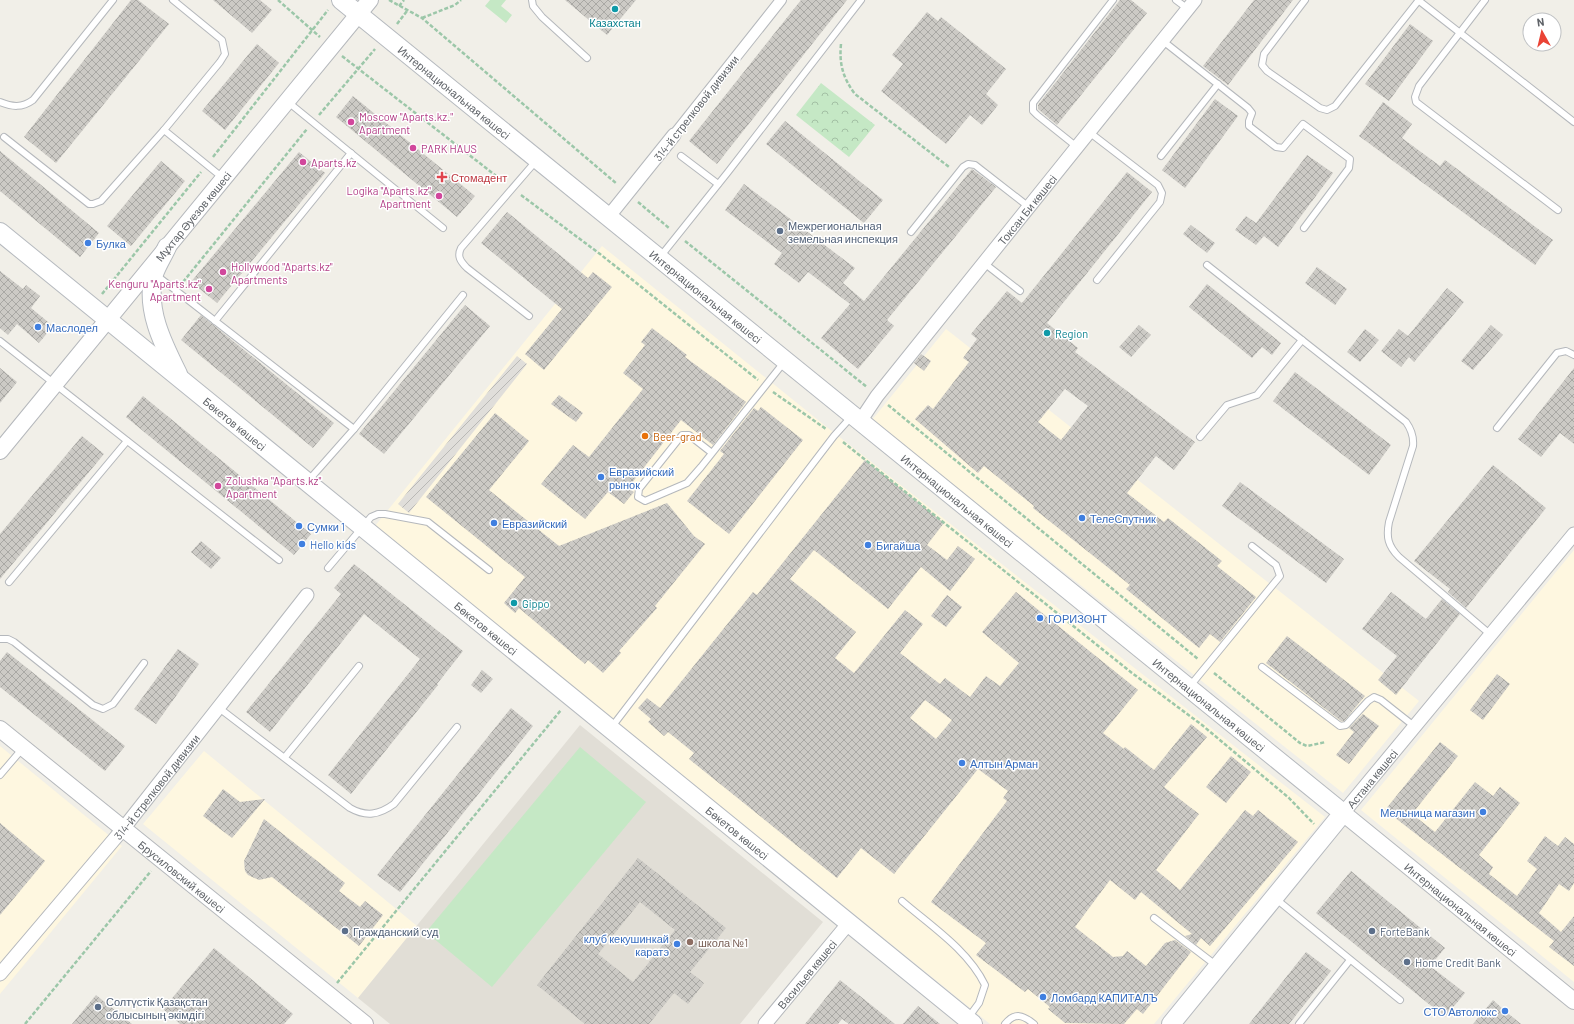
<svg xmlns="http://www.w3.org/2000/svg" width="1574" height="1024" viewBox="0 0 1574 1024" font-family="Barlow,sans-serif">
<defs>
<pattern id="industrial-furrows" width="10" height="10" patternUnits="userSpaceOnUse"><rect width="10" height="10" fill="#e0deda"/><path d="M-1 1l2-2M0 10L10 0M9 11l2-2" fill="none" stroke="#b9b8b5"/></pattern>
<pattern id="forest-crowns" width="20" height="18" patternUnits="userSpaceOnUse"><rect width="20" height="18" fill="#c5e8c5"/><path d="M2 6a3 3 0 1 1 6 0M12 15a3 3 0 1 1 6 0" fill="none" stroke="#a3c0a4"/></pattern>
<pattern id="building-cross-hatch" width="8" height="8" patternUnits="userSpaceOnUse"><rect width="8" height="8" fill="#cccac5"/><path d="M0 0l8 8M0 8l8-8" fill="none" stroke="#a9a8a4"/></pattern>
</defs>
<rect width="100%" height="100%" fill="#f1efe8"/>
<g fill="#fef7e0">
<path d="M602,246L828,428L1325,817L1154,1024H990L375,526Z"/>
<path d="M946,329L1419,701L1343,793L872,420Z"/>
<path d="M1574,550V982L1361,810Z"/>
<path d="M0,746L122,846L0,994Z"/>
<path d="M204,751L417,926L358,998L143,824Z"/>
</g>
<path fill="url(#industrial-furrows)" d="M517,356L527,364L409,513L398,504Z"/>
<path fill="#e1ded6" d="M580,725L823,922L740,1024H390L358,998Z"/>
<g fill="#c5e8c5">
<path d="M490,0H506L501,6L512,15L506,23L485,6Z"/>
<path d="M580,747L646,802L492,987L426,932Z"/>
</g>
<path fill="url(#forest-crowns)" d="M821,83L875,125L849,157L796,115Z"/>
<g fill="url(#building-cross-hatch)" fill-rule="evenodd">
<path d="M131,0H138L169,24L56,163L24,137Z"/>
<path d="M213,0H260L272,10L252,33Z"/>
<path d="M565,0H636L607,35Z"/>
<path d="M801,0H847L717,164L689,141Z"/>
<path d="M1120,0H1131L1147,13L1057,125L1038,109V105Z"/>
<path d="M1254,0H1293L1228,85L1203,66Z"/>
<path d="M927,12L938,21L941,17L1006,69L986,94L998,105L982,125L970,115L946,144L881,91L903,64L892,55Z"/>
<path d="M1410,24L1433,41L1389,101L1365,84Z"/>
<path d="M257,44L279,63L225,130L202,111Z"/>
<path d="M353,96L475,196L457,217L336,117Z"/>
<path d="M1215,99L1238,116L1185,188L1162,170Z"/>
<path d="M1383,102L1412,124L1402,138L1440,166L1445,160L1553,240L1535,265L1359,136Z"/>
<path d="M785,121L883,200L864,223L766,144Z"/>
<path d="M0,151L99,233L80,257L0,191Z"/>
<path d="M299,152L325,173L217,303L191,282Z"/>
<path d="M1307,155L1333,173L1278,247L1264,236L1256,245L1235,230L1246,216L1256,223Z"/>
<path d="M161,161L185,181L131,246L107,226Z"/>
<path d="M972,169L996,187L887,320L894,326L858,369L821,338L850,304L808,272L799,283L774,264L782,253L725,210L744,184L855,268L843,283L864,301Z"/>
<path d="M1127,172L1152,192L1047,323L1078,348L1075,352L1195,442L1174,470L1156,456L1127,493L1164,522L1168,518L1222,561L1217,566L1256,597L1220,642L1210,634L1199,648L1126,589L1130,585L1033,508L1034,506L984,466L978,473L915,419L928,405L933,409L969,362L963,358L977,339L971,334L1007,291L1022,303ZM1065,389L1088,406L1061,440L1038,422Z"/>
<path d="M507,212L588,278L593,272L612,287L544,370L525,354L562,309L481,243Z"/>
<path d="M1191,225L1215,243L1207,253L1183,234Z"/>
<path d="M1317,267L1347,289L1335,305L1305,283Z"/>
<path d="M0,271L23,289L26,285L40,296L31,308L53,326L39,343L17,324L8,335L0,328Z"/>
<path d="M1207,284L1281,343L1272,355L1262,347L1252,358L1189,307Z"/>
<path d="M1447,288L1464,302L1414,362L1409,357L1401,367L1381,351L1399,329L1408,336Z"/>
<path d="M465,305L490,326L384,454L359,434Z"/>
<path d="M201,315L334,423L313,448L181,340Z"/>
<path d="M1139,325L1151,335L1131,357L1119,347Z"/>
<path d="M1491,325L1503,335L1473,370L1461,361Z"/>
<path d="M652,328L687,355L685,357L746,402L713,445L681,420L628,488L634,492L624,504L608,492L585,519L541,484L573,445L589,457L643,389L623,373L645,345L641,342Z"/>
<path d="M1365,329L1379,340L1360,362L1347,352Z"/>
<path d="M921,354L931,361L924,371L914,363Z"/>
<path d="M0,368L17,382L0,403Z"/>
<path d="M1574,368V444L1560,433L1541,457L1518,439Z"/>
<path d="M1295,372L1391,445L1369,475L1273,401Z"/>
<path d="M559,395L583,413L576,422L551,404Z"/>
<path d="M143,396L311,534L294,555L126,417Z"/>
<path d="M761,407L803,440L729,534L687,501L724,454L720,451L754,408L758,411Z"/>
<path d="M495,413L529,441L489,490L559,546L667,503L694,536L705,544L655,606L657,608L619,651L621,653L603,673L588,660L585,664L519,608L515,613L504,603L525,577L426,497Z"/>
<path d="M82,436L104,454L0,579V534Z"/>
<path d="M865,460L944,523L927,545L947,560L958,546L975,559L950,591L921,567L888,609L814,550L790,579L856,632L835,658L854,673L905,610L923,624L900,653L940,684L945,678L970,697L986,676L1000,686L1019,663L982,632L1016,592L1138,690L1103,733L1124,749L1125,747L1154,770L1191,724L1207,737L1164,787L1199,814L1156,870L1180,890L1245,810L1253,816L1258,810L1298,842L1210,946L1201,938L1196,945L1185,936L1192,934L1141,892L1135,900L1110,880L1075,927L1113,957L1123,956L1127,951L1146,966L1165,943L1175,940L1191,952L1143,1014L1137,1009L1124,1024L1065,1023L1048,1009L1050,1007L1028,989L1025,992L976,955L986,943L931,902L1007,801L1003,798L1008,791L978,769L894,874L861,848L837,878L689,759L694,753L668,732L664,736L648,722L651,719L638,708L647,698L660,708L753,592L757,595ZM925,700L952,720L936,739L910,718Z"/>
<path d="M1493,465L1546,508L1466,608L1448,592L1450,589L1414,561Z"/>
<path d="M1240,482L1344,559L1326,583L1222,506Z"/>
<path d="M201,541L221,558L211,569L191,552Z"/>
<path d="M354,564L463,651L437,684L438,685L351,794L328,775L420,659L364,614L270,732L246,712L341,594L334,588Z"/>
<path d="M1391,592L1426,619L1442,599L1460,614L1396,695L1378,680L1397,656L1362,629Z"/>
<path d="M947,595L962,607L946,627L931,616Z"/>
<path d="M1287,636L1365,696L1344,721H1341L1266,663Z"/>
<path d="M178,649L199,664L156,724L134,709Z"/>
<path d="M7,652L125,746L105,771L0,687V661Z"/>
<path d="M482,670L493,679L481,693L471,685Z"/>
<path d="M1497,674L1510,684L1483,720L1470,710Z"/>
<path d="M511,708L533,726L400,892L377,875Z"/>
<path d="M1363,714L1379,726L1349,764L1336,755L1354,732L1349,728Z"/>
<path d="M1440,742L1458,756L1412,814L1435,832L1475,782L1493,796L1500,787L1520,803L1479,855L1493,867L1489,874L1517,896L1537,869L1527,861L1545,836L1558,846L1565,837L1574,844V883L1569,891L1559,884L1539,913L1561,932L1574,916V966L1549,947L1554,941L1385,810Z"/>
<path d="M1231,756L1251,772L1226,803L1206,787Z"/>
<path d="M223,789L240,802L265,799L232,838L203,816Z"/>
<path d="M264,819L345,883L339,891L360,907L365,901L383,915L359,946L272,877L259,880L248,875L245,871L244,861Z"/>
<path d="M0,823L45,861L0,915Z"/>
<path d="M638,858L726,928L690,972L704,983L688,1004L674,993L649,1024H585L537,985ZM640,902L675,930L633,982L598,954Z"/>
<path d="M1351,871L1445,948L1430,966L1465,993L1445,1017L1316,913Z"/>
<path d="M214,948L293,1014L284,1024H180L163,1009Z"/>
<path d="M1306,952L1331,971L1289,1024H1249Z"/>
<path d="M840,980L895,1024H849L842,1019L838,1024H805Z"/>
<path d="M96,995L132,1024H72Z"/>
<path d="M1493,1000L1505,1011L1521,1024H1473Z"/>
<path d="M918,1006L940,1024H903Z"/>
</g>
<g fill="none" stroke-linecap="round" stroke-linejoin="round">
<defs>
<g id="service">
<path d="M532,0L533,6L542,17L587,58"/>
<path d="M1176,0L1188,9"/>
<path d="M1305,0L1264,54L1262,65L1267,71L1320,108L1327,110L1335,106L1419,0"/>
<path d="M1418,0L1574,122"/>
<path d="M1485,0L1419,86L1415,97L1416,102L1558,210"/>
<path d="M1163,41L1248,108L1252,113L1249,121V126L1276,147L1283,148L1303,124L1350,159L1349,168L1304,228"/>
<path d="M0,102C12,107 22,108 33,100L113,0"/>
<path d="M288,102L443,228"/>
<path d="M164,130L220,62L225,54L222,40L173,0"/>
<path d="M1089,132L1158,185L1162,193L1160,202L1097,280"/>
<path d="M4,137L89,204H93L101,201L164,130L223,178"/>
<path d="M1077,147L1037,115L1033,111V103L1113,0"/>
<path d="M681,156L718,184"/>
<path d="M1161,156L1218,84"/>
<path d="M911,232L963,167L968,164L975,165L1029,207"/>
<path d="M660,257L728,172L861,0"/>
<path d="M984,263L1020,291"/>
<path d="M1207,265L1406,422C1411,429 1414,436 1413,446L1389,522C1386,537 1388,546 1399,557L1491,635"/>
<path d="M156,275L354,429"/>
<path d="M529,316L467,268C460,261 457,256 461,248L536,161"/>
<path d="M215,321L351,153"/>
<path d="M0,341L279,560"/>
<path d="M1497,428L1557,353L1566,351L1574,355"/>
<path d="M1200,437L1227,405L1257,395L1302,340"/>
<path d="M712,453L689,435H682L639,489L638,497L645,501L687,483L701,467L785,361"/>
<path d="M308,481L354,429L463,295"/>
<path d="M328,568L371,517L378,514H385L428,522L489,570"/>
<path d="M9,582L127,441"/>
<path d="M0,639H8L14,642L93,705L103,709L113,704L144,663"/>
<path d="M1262,667L1340,726L1346,725L1368,701L1374,697L1381,700L1414,726"/>
<path d="M1190,686L1280,576L1276,565L1252,546"/>
<path d="M219,708L350,808C366,817 379,815 394,804L457,727"/>
<path d="M611,728L834,436L852,416"/>
<path d="M285,757L359,666"/>
<path d="M0,775L23,748"/>
<path d="M1276,899L1400,1000"/>
<path d="M902,901C931,926 968,950 985,985L979,1003L968,1018"/>
<path d="M1154,918L1217,966"/>
<path d="M1005,1024C1015,1012 1023,1015 1034,1024"/>
<path d="M1299,1024L1350,960"/>
</g>
<path id="pedestrian" d="M674,135L781,0"/>
<g id="minor">
<path d="M609,216L674,135"/>
<path id="s1" d="M861,420L877,396L1195,0"/>
<path id="s2" d="M1343,813L1574,534"/>
<path id="s3" d="M0,974L123,829L307,595"/>
<path id="s4" d="M765,1024L848,924"/>
</g>
<g id="tertiary">
<path id="s5" d="M0,451L370,0"/>
<path id="s6" d="M0,729L365,1024"/>
<path id="s7" d="M1343,813L1574,1001"/>
</g>
<g id="secondary">
<path id="s8" d="M341,0L1343,813L1171,1024"/>
<path id="s9" d="M0,232L973,1024"/>
<path d="M167,247C163,256 157,265 154,274C145,309 163,344 178,374"/>
</g>
</defs>
<use href="#service" stroke="#b5b8bc" stroke-width="8"/>
<use href="#pedestrian" stroke="#b5b8bc" stroke-width="12"/>
<use href="#minor" stroke="#b5b8bc" stroke-width="15"/>
<use href="#tertiary" stroke="#b5b8bc" stroke-width="18"/>
<use href="#secondary" stroke="#b6babf" stroke-width="20"/>
<g stroke="#9cc7a9" stroke-width="2.5" stroke-dasharray="4 2" stroke-linecap="butt">
<path d="M278,0L320,37"/>
<path d="M389,0L422,18L617,184"/>
<path d="M399,6L404,0"/>
<path d="M422,18L455,5L461,0"/>
<path d="M397,24L407,11"/>
<path d="M841,44C839,64 843,78 855,94L949,167"/>
<path d="M342,56L504,182"/>
<path d="M319,115L375,49"/>
<path d="M213,157L328,10"/>
<path d="M521,195L600,254L758,380"/>
<path d="M638,202L669,228"/>
<path d="M685,241L867,387"/>
<path d="M183,282L307,129"/>
<path d="M102,294L201,172"/>
<path d="M773,392L826,429"/>
<path d="M888,405L1198,659"/>
<path d="M843,442L1132,673L1202,725L1289,798L1314,824"/>
<path d="M1214,673L1300,743L1307,746L1326,742"/>
<path d="M337,983L561,710"/>
<path d="M25,1024L151,871"/>
</g>
<use href="#service" stroke="#fff" stroke-width="6"/>
<use href="#pedestrian" stroke="#fff" stroke-width="10"/>
<use href="#minor" stroke="#fff" stroke-width="13"/>
<use href="#tertiary" stroke="#fff" stroke-width="16"/>
<use href="#secondary" stroke="#fff" stroke-width="18"/>
</g>
<g fill="#0f9aa8" stroke="#fff" stroke-width="1.5">
<circle cx="615" cy="9" r="4"/>
<circle cx="1047" cy="333" r="4"/>
<circle cx="514" cy="603" r="4"/>
</g>
<g fill="#d1479c" stroke="#fff" stroke-width="1.5">
<circle cx="351" cy="122" r="4"/>
<circle cx="413" cy="148" r="4"/>
<circle cx="303" cy="162" r="4"/>
<circle cx="439" cy="196" r="4"/>
<circle cx="223" cy="272" r="4"/>
<circle cx="209" cy="289" r="4"/>
<circle cx="218" cy="486" r="4"/>
</g>
<path fill="#e0444e" stroke="#fff" stroke-width="1.5" d="M440 171h4v4h4v4h-4v4h-4v-4h-4v-4h4z"/>
<g fill="#5c6f8a" stroke="#fff" stroke-width="1.5">
<circle cx="780" cy="231" r="4"/>
<circle cx="345" cy="931" r="4"/>
<circle cx="1372" cy="931" r="4"/>
<circle cx="1407" cy="962" r="4"/>
<circle cx="98" cy="1007" r="4"/>
</g>
<g fill="#3f7fe0" stroke="#fff" stroke-width="1.5">
<circle cx="88" cy="243" r="4"/>
<circle cx="38" cy="327" r="4"/>
<circle cx="601" cy="477" r="4"/>
<circle cx="1082" cy="518" r="4"/>
<circle cx="494" cy="523" r="4"/>
<circle cx="299" cy="526" r="4"/>
<circle cx="302" cy="544" r="4"/>
<circle cx="868" cy="545" r="4"/>
<circle cx="1040" cy="618" r="4"/>
<circle cx="962" cy="763" r="4"/>
<circle cx="1483" cy="812" r="4"/>
<circle cx="677" cy="944" r="4"/>
<circle cx="1043" cy="997" r="4"/>
<circle cx="1505" cy="1011" r="4"/>
</g>
<circle fill="#e8710a" stroke="#fff" stroke-width="1.5" cx="645" cy="436" r="4"/>
<circle fill="#8d6e63" stroke="#fff" stroke-width="1.5" cx="690" cy="942" r="4"/>
<g text-anchor="middle" dominant-baseline="central" stroke-width="3" stroke-linejoin="round" paint-order="stroke">
<g font-size="11" fill="#0d838f" stroke="#fff" text-anchor="start">
<text x="615" y="22" text-anchor="middle">Казахстан</text>
<text x="1055" y="333">Region</text>
<text x="522" y="603">Gippo</text>
</g>
<g font-size="11" fill="#5f6368" stroke="#fff">
<text stroke="none"><textPath href="#s8" startOffset="146">Интернациональная көшесі</textPath></text>
<text transform="translate(696 108) rotate(-52)">314-й стрелковой дивизии</text>
<text stroke="none"><textPath href="#s1" startOffset="268">Токсан Би көшесі</textPath></text>
<text stroke="none"><textPath href="#s5" startOffset="304">Мұхтар Әуезов көшесі</textPath></text>
<text stroke="none"><textPath href="#s8" startOffset="470">Интернациональная көшесі</textPath></text>
<text stroke="none"><textPath href="#s9" startOffset="303">Бөкетов көшесі</textPath></text>
<text stroke="none"><textPath href="#s8" startOffset="794">Интернациональная көшесі</textPath></text>
<text stroke="none"><textPath href="#s9" startOffset="627">Бөкетов көшесі</textPath></text>
<text stroke="none"><textPath href="#s8" startOffset="1118">Интернациональная көшесі</textPath></text>
<text stroke="none"><textPath href="#s2" startOffset="45">Астана көшесі</textPath></text>
<text stroke="none"><textPath href="#s3" startOffset="244">314-й стрелковой дивизии</textPath></text>
<text stroke="none"><textPath href="#s9" startOffset="951">Бөкетов көшесі</textPath></text>
<text stroke="none"><textPath href="#s6" startOffset="234">Брусиловский көшесі</textPath></text>
<text stroke="none"><textPath href="#s7" startOffset="152">Интернациональная көшесі</textPath></text>
<text stroke="none"><textPath href="#s4" startOffset="65">Васильев көшесі</textPath></text>
</g>
<g font-size="11" fill="#b23c85" stroke="#fff" text-anchor="start">
<text x="359" y="116">Moscow "Aparts.kz."<tspan x="359" dy="13">Apartment</tspan></text>
<text x="421" y="148">PARK HAUS</text>
<text x="311" y="162">Aparts.kz</text>
<text x="431" y="190" text-anchor="end">Logika "Aparts.kz"<tspan x="431" dy="13">Apartment</tspan></text>
<text x="231" y="266">Hollywood "Aparts.kz"<tspan x="231" dy="13">Apartments</tspan></text>
<text x="201" y="283" text-anchor="end">Kenguru "Aparts.kz"<tspan x="201" dy="13">Apartment</tspan></text>
<text x="226" y="480">Zolushka "Aparts.kz"<tspan x="226" dy="13">Apartment</tspan></text>
</g>
<g font-size="11" fill="#be3a42" stroke="#fff" text-anchor="start">
<text x="451" y="177">Стомадент</text>
</g>
<g font-size="11" fill="#4e5e75" stroke="#fff" text-anchor="start">
<text x="788" y="225">Межрегиональная<tspan x="788" dy="13">земельная инспекция</tspan></text>
<text x="353" y="931">Гражданский суд</text>
<text x="1380" y="931">ForteBank</text>
<text x="1415" y="962">Home Credit Bank</text>
<text x="106" y="1001">Солтүстік Қазақстан<tspan x="106" dy="13">облысының әкімдігі</tspan></text>
</g>
<g font-size="11" fill="#366cbe" stroke="#fff" text-anchor="start">
<text x="96" y="243">Булка</text>
<text x="46" y="327">Маслодел</text>
<text x="609" y="471">Евразийский<tspan x="609" dy="13">рынок</tspan></text>
<text x="1090" y="518">ТелеСпутник</text>
<text x="502" y="523">Евразийский</text>
<text x="307" y="526">Сумки 1</text>
<text x="310" y="544">Hello kids</text>
<text x="876" y="545">Бигайша</text>
<text x="1048" y="618">ГОРИЗОНТ</text>
<text x="970" y="763">Алтын Арман</text>
<text x="1475" y="812" text-anchor="end">Мельница магазин</text>
<text x="669" y="938" text-anchor="end">клуб кекушинкай<tspan x="669" dy="13">каратэ</tspan></text>
<text x="1051" y="997">Ломбард КАПИТАЛЪ</text>
<text x="1497" y="1011" text-anchor="end">СТО Автолюкс</text>
</g>
<g font-size="11" fill="#c56008" stroke="#fff" text-anchor="start">
<text x="653" y="436">Beer-grad</text>
</g>
<g font-size="11" fill="#785e54" stroke="#fff" text-anchor="start">
<text x="698" y="942">школа №1</text>
</g>
</g>
<g transform="translate(1542 32) rotate(352)"><circle r="19" fill="#ffffff" stroke="#bfc1c3"/>
<path d="M0-3L7 15L0 10L-7 15Z" fill="#ea4335"/>
<text y="-6" font-size="11" font-weight="bold" text-anchor="middle" fill="#5f6368">N</text>
</g>
</svg>
